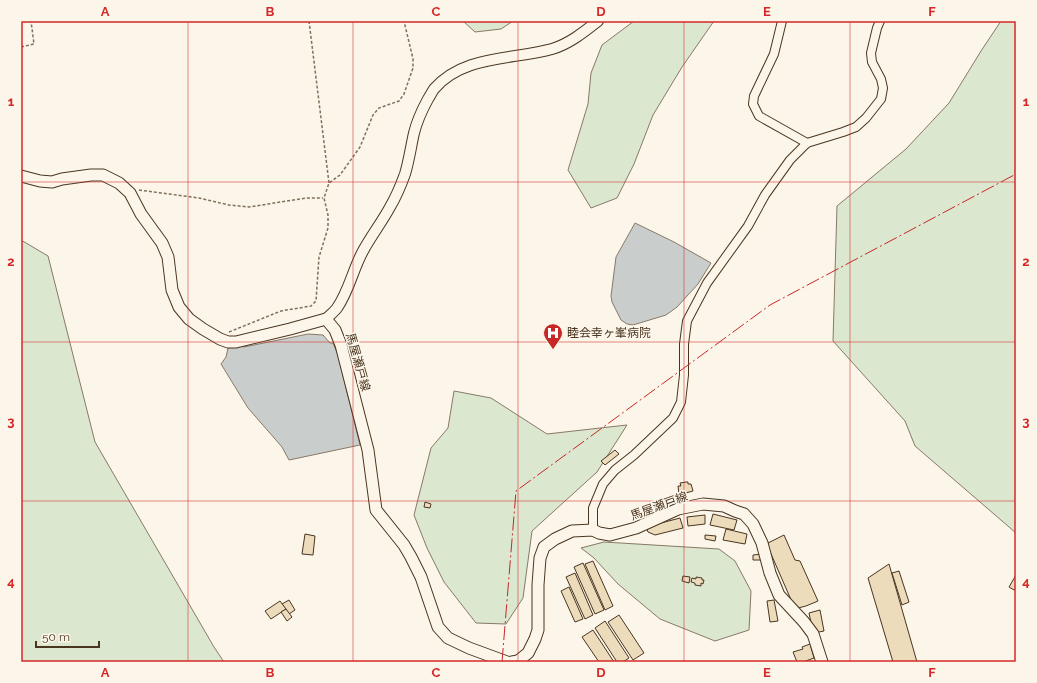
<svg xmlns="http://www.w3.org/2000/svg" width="1037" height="683" viewBox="0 0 1037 683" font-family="Raleway,'Noto Sans JP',sans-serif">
<rect width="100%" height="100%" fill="#fbf6e9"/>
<g fill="#dce7d0" stroke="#887966">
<path d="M463,21H513L501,29L475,32Z"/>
<path d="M634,21H714L682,67L653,115L634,164L617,198L591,208L568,170L588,104L591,73L602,45Z"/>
<path d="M1001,21H1016V533L915,446L905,421L833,341L837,206L906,149L949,103L981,51Z"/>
<path d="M21,240L48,256L95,442L214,647L224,662H21Z"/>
<path d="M454,391L491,398L547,434L627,425L597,472L532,531L523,598L506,624L476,623L444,582L427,548L414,515L431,448L448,428Z"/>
<path d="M604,542L719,549L735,561L751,591L749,630L715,641L660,619L618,584L594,558L581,548Z"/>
</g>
<g fill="#c9cecd" stroke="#887966">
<path d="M635,223L674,242L711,263L698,284L677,307L666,315L633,325L627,324L621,320L612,302L611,296L616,257Z"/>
<path d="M308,334L323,335L330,343H333L338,355L360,445L289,460L282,447L248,408L221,364L226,357L228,348L240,346L244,347Z"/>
</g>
<g fill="#ecdcbc" stroke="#4a3520">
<path d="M615,450L619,454L605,465L601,461Z"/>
<path d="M686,482H688V484H691L693,491L682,494V493L679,494L678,486H681L680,483Z"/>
<path d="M425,502L431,504L430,508L424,507Z"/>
<path d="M713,514L737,520L734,530L710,525Z"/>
<path d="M705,515V524L688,526L687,517Z"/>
<path d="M680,518L683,528L655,535L648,532L646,527Z"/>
<path d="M726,529L747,534L745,544L723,540Z"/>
<path d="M305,534L315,536L313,555L302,554Z"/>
<path d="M705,535L716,536L715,541L705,539Z"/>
<path d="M784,535L795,560L800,561L818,601L806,606L798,608L792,602L768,547V543Z"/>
<path d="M762,554V560H753V555Z"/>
<path d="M593,561L613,606L605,610L585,564Z"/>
<path d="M583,563L604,610L595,614L574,567Z"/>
<path d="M889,564L917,662H893L868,578Z"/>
<path d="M899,571L909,602L902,605L892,573Z"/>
<path d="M575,573L593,615L585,619L566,577Z"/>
<path d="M1016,575V588L1014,590L1009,587Z"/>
<path d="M683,576L690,577L689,583L682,581Z"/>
<path d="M696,577L702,578V580H704L703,584L701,583V586L695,585V583L691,582L692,578L696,579Z"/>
<path d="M569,587L583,619L575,622L561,591Z"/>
<path d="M289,600L295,610L289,614L282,604Z"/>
<path d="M774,600L778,621L770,622L767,601Z"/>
<path d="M280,601L286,609L271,619L265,611Z"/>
<path d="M286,609L292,617L287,621L281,612Z"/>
<path d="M820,610L824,631L814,633L812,627L809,613Z"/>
<path d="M619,615L644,653L633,660L608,622Z"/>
<path d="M605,621L629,658L623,662H617L595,628Z"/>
<path d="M593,630L614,662H599L582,637Z"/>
<path d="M810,644L814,658L803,662H797L793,652L803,649L802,647Z"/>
</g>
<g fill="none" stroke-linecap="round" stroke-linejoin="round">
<defs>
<g id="minor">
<path d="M782,21L774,54L754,96L753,104L759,116L807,143"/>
<path d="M593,530V508L603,484L615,470L634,455L673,418L681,402L684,375V344L687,321L707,283L748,226L765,195L790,160L807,143L843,132L856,127L866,118L881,99L883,88L881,79L872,62L871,53L877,28L880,21"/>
</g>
<path id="tertiary" d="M326,319C329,316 334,312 337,308C349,291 353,269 363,251C371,236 382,222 390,207C396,197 401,185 405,174C409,161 411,146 414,133C417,121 422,110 428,99C430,96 432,92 434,89C463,55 512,60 552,49C569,44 584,32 598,21"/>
<g id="secondary">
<path d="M21,176L40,181L52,182L62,179L91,175H103L119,183L130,193L141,214L162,243L168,257L172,290L179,307L189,319L203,329L220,339L228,342H236L290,329L326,319L335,330L341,345L368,450L376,510L404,545L411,557L421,577L438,627L448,638L469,648L507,662"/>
<path d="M512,662L518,661L528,653L535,639L538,630V585L540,558L544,547L555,539L572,531L593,530L599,533L610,535L636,528L678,509L703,504L724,506L735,511L744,514L753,524L762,543L770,573L779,595L804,622L813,634L822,662"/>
</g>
</defs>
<use href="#minor" stroke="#4a3520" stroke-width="10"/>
<use href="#tertiary" stroke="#4a3520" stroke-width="12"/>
<use href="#secondary" stroke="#4a3520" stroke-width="13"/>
<g stroke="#7f6f5c" stroke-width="1.5" stroke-dasharray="3 2" stroke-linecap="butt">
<path d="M309,21L329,183"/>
<path d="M21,47L34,44L31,21"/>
<path d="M139,190L199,198L229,205L249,207L306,198H323"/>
<path d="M229,332L281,311L311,306L316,301L319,257L328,228V215L324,198L329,183L340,175L360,147L373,115L379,108L399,101L404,94L413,68V59L404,21"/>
</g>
<use href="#minor" stroke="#fbf6e9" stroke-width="8"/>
<use href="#tertiary" stroke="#fbf6e9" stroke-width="10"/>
<use href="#secondary" stroke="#fbf6e9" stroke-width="11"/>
<path stroke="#c62828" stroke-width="1" stroke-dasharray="14 3 2 3" stroke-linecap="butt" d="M502,662L516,491L770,305L1016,174"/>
</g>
<path fill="none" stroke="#d62828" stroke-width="1" stroke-opacity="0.55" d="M188,21V662M353,21V662M518,21V662M684,21V662M850,21V662M21,182H1016M21,342H1016M21,501H1016"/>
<defs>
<symbol id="hospital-pin" viewBox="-11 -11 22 30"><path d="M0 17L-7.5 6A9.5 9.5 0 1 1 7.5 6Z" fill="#c62828" stroke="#fbf6e9"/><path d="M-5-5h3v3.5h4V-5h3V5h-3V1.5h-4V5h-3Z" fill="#fff"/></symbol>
</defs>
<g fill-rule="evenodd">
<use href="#hospital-pin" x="542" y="322" width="22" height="30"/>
</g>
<g text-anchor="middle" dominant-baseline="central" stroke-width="3" stroke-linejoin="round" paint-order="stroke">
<g font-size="12" fill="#4a3520" stroke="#fbf6e9" text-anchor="start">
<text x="567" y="333">睦会幸ヶ峯病院</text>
</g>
<g font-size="12" fill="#4a3520" stroke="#fbf6e9">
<text transform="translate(358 362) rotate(74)">馬屋瀬戸線</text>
<text transform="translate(659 506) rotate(-20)">馬屋瀬戸線</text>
</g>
</g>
<rect width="1037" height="683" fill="none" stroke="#fbf6e9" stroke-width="44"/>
<path d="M36 641v6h63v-6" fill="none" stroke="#4a3520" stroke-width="2"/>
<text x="42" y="641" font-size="12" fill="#4a3520" stroke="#fbf6e9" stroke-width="3" paint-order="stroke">50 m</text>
<rect x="22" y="22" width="993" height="639" fill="none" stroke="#d62828" stroke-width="1.5"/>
<g font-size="13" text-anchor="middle" font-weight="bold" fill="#d62828">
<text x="105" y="16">A</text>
<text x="270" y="16">B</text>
<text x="436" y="16">C</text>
<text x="601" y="16">D</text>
<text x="767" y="16">E</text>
<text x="932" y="16">F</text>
<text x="11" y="106">1</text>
<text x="1026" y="106">1</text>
<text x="11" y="266">2</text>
<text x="1026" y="266">2</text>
<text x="11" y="426">3</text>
<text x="1026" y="426">3</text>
<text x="11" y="586">4</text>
<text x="1026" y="586">4</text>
<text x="105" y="677">A</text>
<text x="270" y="677">B</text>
<text x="436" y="677">C</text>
<text x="601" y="677">D</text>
<text x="767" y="677">E</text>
<text x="932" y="677">F</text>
</g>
</svg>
